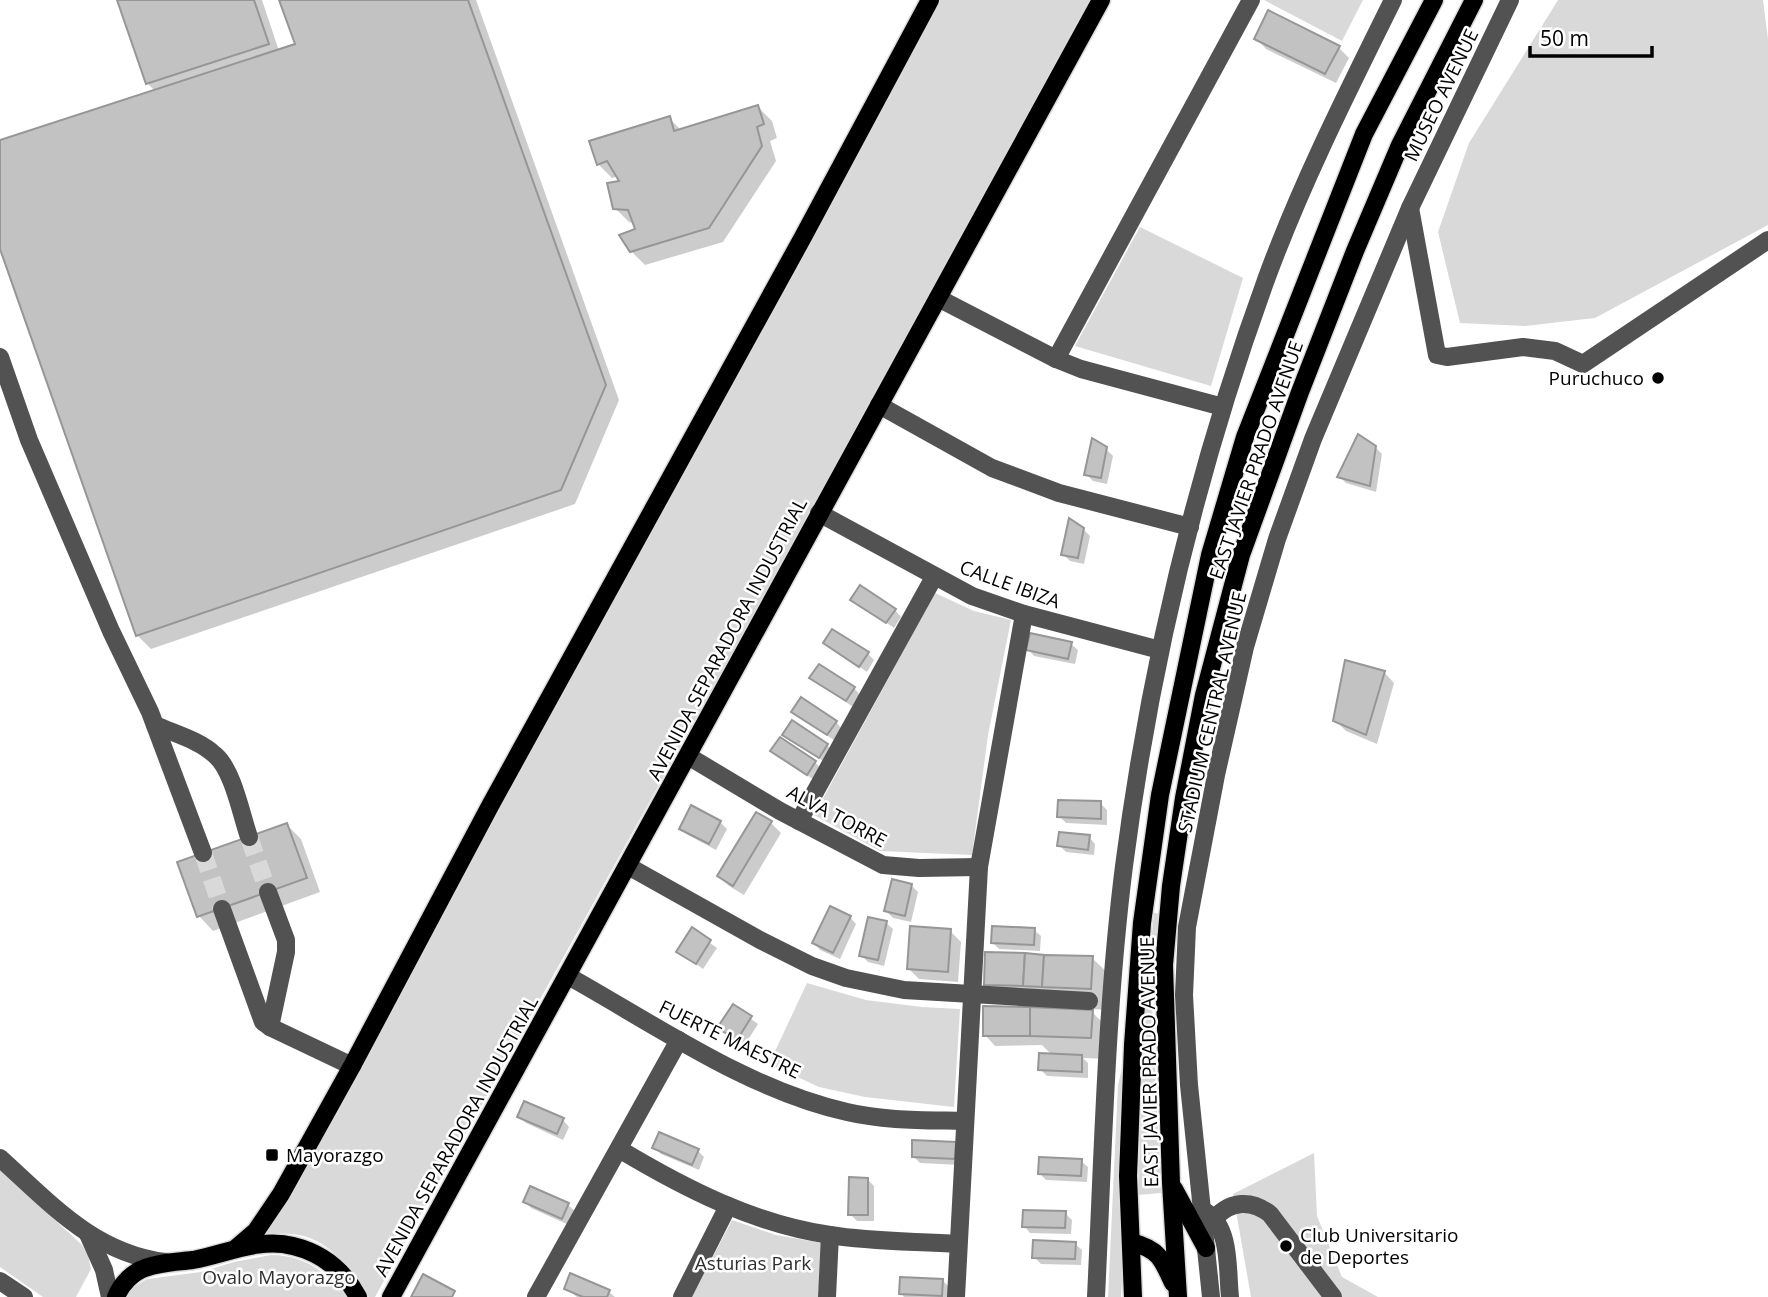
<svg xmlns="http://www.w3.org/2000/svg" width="1768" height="1297" viewBox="0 0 1768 1297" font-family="'Open Sans',sans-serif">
<rect width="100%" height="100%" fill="#fff"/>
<g fill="#d9d9d9">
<path d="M935,0H1091L900,350L375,1297H369C342,1257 319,1226 266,1235L368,1035Z"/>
<path d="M1264,0H1363L1342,41Z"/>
<path d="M1558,0H1763L1768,39V225L1595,318L1525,326L1460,323L1438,232L1469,143Z"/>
<path d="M1140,227L1243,278L1211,386L1075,346Z"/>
<path d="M935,593L974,611L1011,620L988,735L972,855L880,851L814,815Z"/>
<path d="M1154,913L1160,914L1152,1005L1161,1193L1138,1195L1145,1002Z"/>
<path d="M807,983L866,1000L922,1007L960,1009L954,1107L865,1097L819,1087L769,1064Z"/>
<path d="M1129,1039V1140L1121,1297H1108L1118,1085Z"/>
<path d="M1314,1153L1317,1216L1342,1277L1378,1297H1251L1233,1194Z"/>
<path d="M0,1169L82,1245L88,1255L91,1269L76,1297H43L0,1267Z"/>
<path d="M732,1220L776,1235L822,1243L818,1297H692Z"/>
<path d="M271,1255C304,1255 327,1272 347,1297H126L134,1287L147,1279L201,1272L234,1262Z"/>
</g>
<g fill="#0003">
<path d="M119,0H262L279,51L297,45L281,0H476L619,400L575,504L151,649L137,635L0,243V141L155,91L147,83Z"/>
<path d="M1256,38L1338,47L1349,58L1336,83L1266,49Z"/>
<path d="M758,107L772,121L777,138L770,141L776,161L723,242L645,265L631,251L637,230L634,223L629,222L615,208L622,182L618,176L612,178L598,164L669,118L682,131Z"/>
<path d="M1375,447L1382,454L1376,492L1346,483L1339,476Z"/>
<path d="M1106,449L1113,456L1107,484L1093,481L1086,474Z"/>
<path d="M1083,529L1090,536L1084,564L1070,561L1063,554Z"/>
<path d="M852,599L895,610L901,617L894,628Z"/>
<path d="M825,643L868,654L874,660L867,672Z"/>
<path d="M1071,644L1078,650L1075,664L1034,656L1028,649Z"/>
<path d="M1384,672L1394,683L1377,744L1346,731L1335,720Z"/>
<path d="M811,678L854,688L860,695L853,707Z"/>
<path d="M793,712L836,722L842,729L835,741Z"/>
<path d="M784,734L827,745L833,752L826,763Z"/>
<path d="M772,751L815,762L821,769L814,780Z"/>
<path d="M1100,803L1107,810V825L1066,823L1059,816Z"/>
<path d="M757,814L771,823L781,833L744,895L729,886L719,876Z"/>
<path d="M720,822L727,829L716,850L688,835L681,829Z"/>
<path d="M287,825L301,839L320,892L213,931L199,916L179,863Z"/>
<path d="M1089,837L1095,844L1094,855L1066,852L1059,845Z"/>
<path d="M911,885L918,892L911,922L893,918L886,911Z"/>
<path d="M850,917L856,924L840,959L820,950L814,943Z"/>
<path d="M886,923L893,929L884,966L868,962L861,955Z"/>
<path d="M692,930L717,948L703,969L678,951Z"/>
<path d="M1034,930L1041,936L1040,951L999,949L993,943Z"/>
<path d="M950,931L961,942L958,982L919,979L909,969Z"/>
<path d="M1092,958L1114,979L1111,1010L1089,1009L1113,1033L1112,1059L1083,1058L1088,1063V1078L1047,1076L1040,1069L1052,1055L1042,1045L995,1046L985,1035L1049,1010L1031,992L992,991L985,984Z"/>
<path d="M733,1006L758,1024L744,1046L719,1028Z"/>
<path d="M519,1116L563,1120L569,1127L563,1140L526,1123Z"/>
<path d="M955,1143L961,1165L920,1163L914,1157Z"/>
<path d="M654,1147L698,1151L704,1157L699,1170L661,1154Z"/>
<path d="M1081,1161L1088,1167L1087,1182L1046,1180L1040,1174Z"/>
<path d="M868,1180L874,1186V1221H857L850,1214Z"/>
<path d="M531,1188L568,1205L575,1211L569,1225L531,1208L525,1201Z"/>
<path d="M1065,1213L1072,1220L1071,1234L1030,1233L1024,1226Z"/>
<path d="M1075,1244L1082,1250L1081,1265L1041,1264L1034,1257Z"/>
<path d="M942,1280L949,1287L948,1297H904L901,1293Z"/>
<path d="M566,1288L609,1292L615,1297H577Z"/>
</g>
<g fill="#c2c2c2" stroke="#969696" stroke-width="2">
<path d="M117,0H254L269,44L146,84Z"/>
<path d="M279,0H468L606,385L561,490L136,636L0,249V140L295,44Z"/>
<path d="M1268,10L1340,46L1325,74L1254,39Z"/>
<path d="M758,105L764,124L757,127L762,146L709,228L630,252L619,235L635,229L628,210L613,209L607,183L619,181L607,161L597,165L589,141L670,116L674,131Z"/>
<path d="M1358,434L1376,446L1370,486L1337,477Z"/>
<path d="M1092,438L1107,447L1101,478L1084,475Z"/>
<path d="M1069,518L1084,528L1078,558L1061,555Z"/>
<path d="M860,585L896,609L886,623L850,600Z"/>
<path d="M832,629L869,652L859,667L823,643Z"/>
<path d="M1030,633L1072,642L1068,659L1026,650Z"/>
<path d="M1345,660L1385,671L1366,735L1333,721Z"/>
<path d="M819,664L855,687L846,701L809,678Z"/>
<path d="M801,697L837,721L827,735L791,712Z"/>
<path d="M792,720L828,744L819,758L782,735Z"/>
<path d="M780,737L816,761L807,775L770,751Z"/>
<path d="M1058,800L1101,801V819L1057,817Z"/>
<path d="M691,805L721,821L709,844L679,829Z"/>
<path d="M756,812L772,821L733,886L717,876Z"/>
<path d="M287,823L307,878L197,917L177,862Z"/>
<path d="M1059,832L1090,835L1088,850L1057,846Z"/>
<path d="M892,879L912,884L905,916L884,911Z"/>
<path d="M830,906L851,916L833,953L812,943Z"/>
<path d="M868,917L887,921L878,960L859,956Z"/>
<path d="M910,926L951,929L948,972L907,969Z"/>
<path d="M992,926L1035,928L1034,945L991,943Z"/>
<path d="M692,927L711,940L696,964L676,952Z"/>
<path d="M985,952L1025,953L1023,986L984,985Z"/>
<path d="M1025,953L1044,955L1042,987L1023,986Z"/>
<path d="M1044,955L1093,956L1091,989L1042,987Z"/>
<path d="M733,1004L752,1016L737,1040L717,1028Z"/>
<path d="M983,1006L1030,1007V1036H983Z"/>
<path d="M1030,1007L1093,1010L1091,1038L1030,1036Z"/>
<path d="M1039,1053L1082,1055V1072L1038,1070Z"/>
<path d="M524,1101L564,1118L557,1134L517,1117Z"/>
<path d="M659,1132L699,1149L692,1165L652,1148Z"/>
<path d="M912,1140L956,1142L955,1159L912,1157Z"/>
<path d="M1039,1157L1082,1159L1081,1176L1038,1174Z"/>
<path d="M849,1177L868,1178V1215H848Z"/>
<path d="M530,1186L569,1203L562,1219L523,1202Z"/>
<path d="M1023,1210L1066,1211L1065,1228L1022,1227Z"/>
<path d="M1033,1240L1076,1242L1075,1259L1032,1258Z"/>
<path d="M570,1273L610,1290L607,1297H583L564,1289Z"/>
<path d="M423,1274L455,1291L452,1297H411Z"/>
<path d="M900,1277L943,1279L942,1296L899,1294Z"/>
</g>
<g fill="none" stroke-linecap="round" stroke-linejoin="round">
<g stroke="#d9d9d9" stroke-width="18" stroke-dasharray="18 9" stroke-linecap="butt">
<path d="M249,837L268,892"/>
<path d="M203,853L222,909"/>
</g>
<defs>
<g id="major">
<path d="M1174,1189L1206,1248"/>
<path d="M1131,1242C1158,1249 1162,1258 1173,1283"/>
<path d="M235,1249L256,1231L281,1194L352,1066L490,806L803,237L930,0"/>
<path d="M116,1297C121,1284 133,1272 145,1268C161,1262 177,1262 193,1260C226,1254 260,1237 293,1246C322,1253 344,1271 358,1297"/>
<path d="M391,1297L1101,0"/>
<path d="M1133,1297L1128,1176L1133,1045L1142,923L1160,795L1210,555L1245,437L1364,134L1434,0"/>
<path d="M1178,1297L1171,1183L1164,965L1171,886L1184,798L1204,695L1241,555L1300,392L1355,251L1400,145L1474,0"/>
</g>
</defs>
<use href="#major" stroke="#dbdbdb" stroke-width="21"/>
<g stroke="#525252" stroke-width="18">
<path d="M1410,208L1437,355L1447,357L1523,347L1555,351L1583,364L1768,240"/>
<path d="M938,298L1056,359L1081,369L1223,407"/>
<path d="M0,357L29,440L111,631L150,712L203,853"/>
<path d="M1056,359L1251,0"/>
<path d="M879,405L992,468L1059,493L1190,527"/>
<path d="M819,513L972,596L1024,614L1160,650"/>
<path d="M155,725C175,734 199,740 215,755C233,770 241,814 249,837"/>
<path d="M688,756L780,811L883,865L919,868L979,867"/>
<path d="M799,821L934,577"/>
<path d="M628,866L760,940L812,966L846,978L904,990L1089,1001"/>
<path d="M268,892L286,940V952L270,1027"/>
<path d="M222,909L263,1022L270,1027L352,1066"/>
<path d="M568,976C656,1025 748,1090 847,1112C885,1121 926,1120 965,1121"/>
<path d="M619,1149C684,1188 754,1224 830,1235C872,1242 915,1241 958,1244"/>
<path d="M0,1158C51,1204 94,1253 165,1262"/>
<path d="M1206,1212C1231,1228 1227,1269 1230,1297"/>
<path d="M1215,1218C1231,1200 1252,1200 1270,1214L1333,1297"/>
<path d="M88,1234L104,1270L110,1297"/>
<path d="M0,1281L24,1297"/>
<path d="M536,1297L679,1040"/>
<path d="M682,1297L728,1206"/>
<path d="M827,1297L830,1235"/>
<path d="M956,1297L979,867L1024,614"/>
<path d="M1096,1297C1103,1153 1106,1009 1124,866C1150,666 1198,466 1267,277C1302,182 1348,91 1393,0"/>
<path d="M1211,1297L1189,1085L1184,995L1187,927L1216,775L1245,647L1277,539L1313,439L1410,208L1510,0"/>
</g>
<use href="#major" stroke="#000" stroke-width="18"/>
</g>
<g fill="#000" stroke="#fff" stroke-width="2.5">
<circle cx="1658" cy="378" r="7"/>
<rect x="265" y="1148" width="14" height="14" rx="3.5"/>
<circle cx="1286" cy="1246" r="7"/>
</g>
<g text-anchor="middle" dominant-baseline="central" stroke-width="5" stroke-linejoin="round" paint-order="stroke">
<g font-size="19" fill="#000" stroke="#fff">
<text transform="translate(1441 95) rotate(-64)">MUSEO AVENUE</text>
<text transform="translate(1256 460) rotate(-71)">EAST JAVIER PRADO AVENUE</text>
<text transform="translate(1010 584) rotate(20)">CALLE IBIZA</text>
<text transform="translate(727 639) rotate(-62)">AVENIDA SEPARADORA INDUSTRIAL</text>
<text transform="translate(1212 712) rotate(-77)">STADIUM CENTRAL AVENUE</text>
<text transform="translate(837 816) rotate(28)">ALVA TORRE</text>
<text transform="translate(730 1039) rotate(26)">FUERTE MAESTRE</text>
<text transform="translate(1149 1062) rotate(-91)">EAST JAVIER PRADO AVENUE</text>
<text transform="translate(456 1136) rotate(-61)">AVENIDA SEPARADORA INDUSTRIAL</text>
</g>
<g font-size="19" fill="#000" stroke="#fff" text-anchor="start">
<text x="1644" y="378" text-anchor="end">Puruchuco</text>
<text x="286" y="1155">Mayorazgo</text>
<text x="1300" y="1235">Club Universitario<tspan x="1300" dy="22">de Deportes</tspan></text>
</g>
<g font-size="19" fill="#303030" stroke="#fff">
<text x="753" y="1263">Asturias Park</text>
<text x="279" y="1277">Ovalo Mayorazgo</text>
</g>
</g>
<path d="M1530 46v10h122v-10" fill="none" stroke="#000000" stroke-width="3.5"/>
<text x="1540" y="46" font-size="21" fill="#000000" stroke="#ffffff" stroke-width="5" paint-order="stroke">50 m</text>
</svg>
